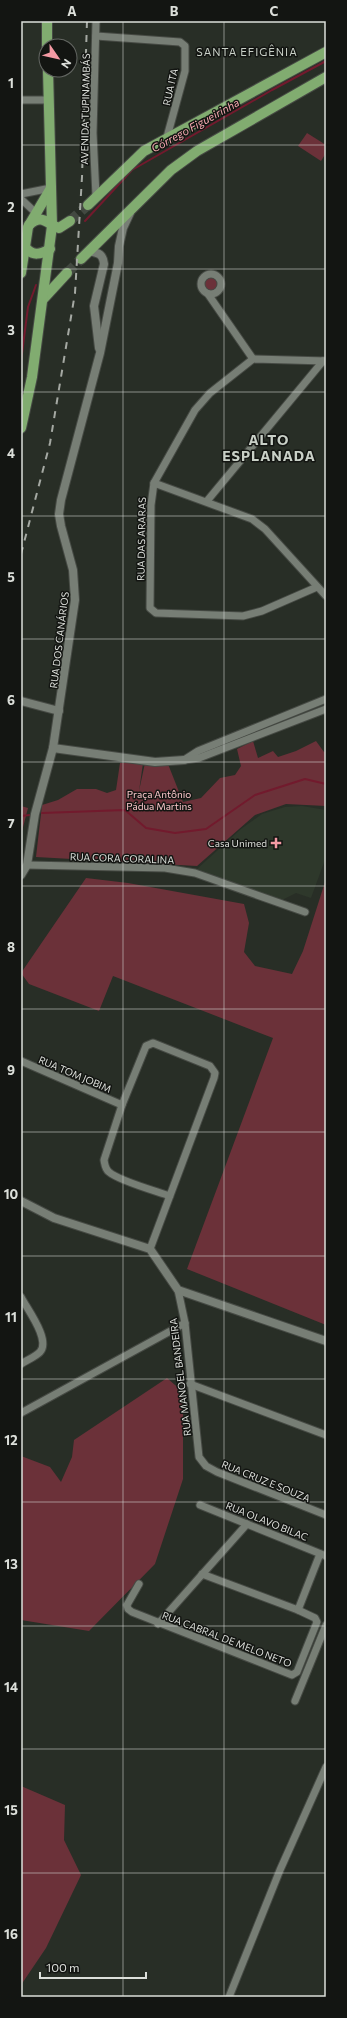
<svg xmlns="http://www.w3.org/2000/svg" width="347" height="2018" viewBox="0 0 347 2018" font-family="Commissioner,sans-serif">
<rect width="100%" height="100%" fill="#282e26"/>
<path fill="#2e382b" d="M302,806L326,810V857L311,898L296,893L282,900L197,869L241,829L262,814L285,807Z"/>
<g fill="#6b3139">
<path d="M307,133L326,145V153L321,161L298,146Z"/>
<circle cx="212" cy="284" r="9"/>
<path d="M253,741L258,758L273,751L278,757L296,751L316,741L324,752L326,751V806L286,804L255,815L197,866L36,857L42,805L58,800L77,789H96L107,793L116,790L120,763H143L139,791L145,763L168,764L183,802L201,798L220,778L235,775L241,766L237,749Z"/>
<path d="M21,806L28,808L21,835Z"/>
<path d="M86,878L128,883L244,904L249,923L244,952L255,966L292,974L303,951L326,879V1325L187,1269L273,1038L113,976L99,1011L29,984L21,973Z"/>
<path d="M167,1378L183,1392V1479L155,1564L89,1631L21,1620V1456L50,1467L61,1482L72,1457L74,1440Z"/>
<path d="M21,1786L65,1805L64,1840L81,1875L46,1948L21,1985Z"/>
</g>
<g fill="none" stroke-linecap="round" stroke-linejoin="round">
<g stroke="#721a2d" stroke-width="2">
<path d="M85,221L132,170L272,90L326,61"/>
<path d="M21,361L28,307L36,285"/>
<path d="M42,813L125,810L146,828L175,833L206,829L255,795L305,779L326,784"/>
<path d="M21,816L30,815"/>
</g>
<g stroke="#434941" stroke-width="10" stroke-dasharray="10 5" stroke-linecap="butt">
<path d="M70,221L88,205"/>
<path d="M67,273L81,259"/>
</g>
<defs>
<g id="minor">
<path d="M96,36L180,42L185,46V71L167,137"/>
<path d="M21,100H48"/>
<path d="M21,194L51,188"/>
<path d="M96,196L93,133L96,21"/>
<path d="M21,199L36,213"/>
<circle cx="211" cy="284" r="10"/>
<path d="M208,294L253,359"/>
<path d="M154,483L252,519L265,529L326,596"/>
<path d="M207,501L323,361"/>
<path d="M317,587L262,611L243,616L156,613L150,608L151,505L154,483L195,410L210,393L253,359L326,361"/>
<path d="M184,760L198,751L326,699"/>
<path d="M185,760L199,758L326,709"/>
<path d="M27,865L165,868L195,873L305,912"/>
<path d="M21,1061L122,1105"/>
<path d="M150,1249L214,1078L215,1073L210,1066L153,1043L146,1046L122,1105L104,1160C105,1165 105,1169 109,1172C119,1181 156,1191 170,1196"/>
<path d="M178,1290L185,1323L199,1457L206,1466L217,1472L326,1515"/>
<path d="M21,1297C27,1309 51,1340 40,1352C35,1357 27,1360 21,1364"/>
<path d="M190,1384L326,1435"/>
<path d="M21,1413L185,1323"/>
<path d="M200,1505L326,1556"/>
<path d="M202,1574L298,1610L320,1554"/>
<path d="M139,1584L127,1605L128,1609L132,1612L292,1675L297,1672L317,1622L315,1618L298,1610"/>
<path d="M158,1624L247,1524"/>
<path d="M295,1701L326,1625"/>
<path d="M229,1997L280,1870L326,1767"/>
</g>
<g id="tertiary">
<path d="M89,251C99,253 103,254 104,264L94,306L99,348"/>
<path d="M21,701L59,711"/>
<path d="M53,748L155,762L184,760"/>
<path d="M21,875L27,865L35,814L53,748L75,600L73,570L61,526L59,514L61,500L100,353L118,263L119,246L123,228L130,213"/>
<path d="M21,1201L54,1218L150,1249L178,1290L326,1341"/>
</g>
<g id="primary">
<path d="M47,21V46"/>
<path d="M88,205L144,151L326,52"/>
<path d="M29,225C42,213 47,224 59,228L70,221"/>
<path d="M25,247C33,257 41,254 50,249"/>
<path d="M81,259L171,170L197,151L326,77"/>
<path d="M21,273L28,227L51,188"/>
<path d="M44,298L67,273"/>
<path d="M21,428L32,377L52,226L48,70"/>
</g>
</defs>
<use href="#minor" stroke="#464a44" stroke-width="9"/>
<use href="#tertiary" stroke="#464a44" stroke-width="10"/>
<use href="#primary" stroke="#464a44" stroke-width="12"/>
<use href="#minor" stroke="#777e75" stroke-width="7"/>
<use href="#tertiary" stroke="#777e75" stroke-width="8"/>
<use href="#primary" stroke="#81ac70" stroke-width="10"/>
<path stroke="#a5a9a3" stroke-width="2" stroke-dasharray="7 7" stroke-linecap="butt" d="M21,554L50,443L75,293L82,177L87,21"/>
</g>
<path fill="none" stroke="#dcdfda" stroke-width="1" stroke-opacity="0.55" d="M123,21V1997M224,21V1997M21,145H326M21,269H326M21,392H326M21,516H326M21,639H326M21,762H326M21,886H326M21,1009H326M21,1132H326M21,1256H326M21,1379H326M21,1502H326M21,1626H326M21,1749H326M21,1873H326"/>
<path fill="#f49aa4" stroke="#131512" stroke-width="1.5" d="M274 837h4v4h4v4h-4v4h-4v-4h-4v-4h4z"/>
<g text-anchor="middle" dominant-baseline="central" stroke-width="3" stroke-linejoin="round" paint-order="stroke">
<g font-size="10" fill="#dcdfda" stroke="#131512">
<text transform="translate(170 87) rotate(-77)">RUA ITA</text>
<text transform="translate(85 109) rotate(-89)">AVENIDA TUPINAMBÁS</text>
<text transform="translate(141 539) rotate(-89)">RUA DAS ARARAS</text>
<text transform="translate(59 640) rotate(-83)">RUA DOS CANÁRIOS</text>
<text transform="translate(122 858) rotate(2)">RUA CORA CORALINA</text>
<text transform="translate(75 1074) rotate(23)">RUA TOM JOBIM</text>
<text transform="translate(180 1377) rotate(-97)">RUA MANOEL BANDEIRA</text>
<text transform="translate(266 1481) rotate(22)">RUA CRUZ E SOUZA</text>
<text transform="translate(267 1521) rotate(22)">RUA OLAVO BILAC</text>
<text transform="translate(227 1639) rotate(21)">RUA CABRAL DE MELO NETO</text>
</g>
<g font-size="10" fill="#fbc6ca" stroke="#131512">
<text x="159" y="794">Praça Antônio<tspan x="159" dy="12">Pádua Martins</tspan></text>
</g>
<g font-size="10" fill="#dcdfda" stroke="#131512" text-anchor="end">
<text x="267" y="843">Casa Unimed</text>
</g>
<g font-size="11" letter-spacing="1" fill="#c9d0c7" stroke="#131512">
<text x="247" y="51">SANTA EFIGÊNIA</text>
</g>
<g font-size="11" font-style="italic" fill="#f7aab1" stroke="#131512">
<text transform="translate(195 125) rotate(-29)">Córrego Figueirinha</text>
</g>
<g font-size="14" font-weight="bold" letter-spacing="1" fill="#c9d0c7" stroke="#131512">
<text x="269" y="439">ALTO<tspan x="269" dy="16">ESPLANADA</tspan></text>
</g>
</g>
<rect width="347" height="2018" fill="none" stroke="#131512" stroke-width="44"/>
<g transform="translate(58 58) rotate(124)"><circle r="19" fill="#131512" stroke="#636662"/>
<path d="M0-3L7 15L0 10L-7 15Z" fill="#f49aa4"/>
<text y="-6" font-size="11" font-weight="bold" text-anchor="middle" fill="#dcdfda">N</text>
</g>
<path d="M40 1972v6h106v-6" fill="none" stroke="#dcdfda" stroke-width="2"/>
<text x="46" y="1972" font-size="12" fill="#dcdfda" stroke="#131512" stroke-width="3" paint-order="stroke">100 m</text>
<rect x="22" y="22" width="303" height="1974" fill="none" stroke="#dcdfda" stroke-width="1.5"/>
<g font-size="13" text-anchor="middle" font-weight="bold" fill="#dcdfda">
<text x="72" y="16">A</text>
<text x="174" y="16">B</text>
<text x="274" y="16">C</text>
<text x="11" y="88">1</text>
<text x="11" y="212">2</text>
<text x="11" y="335">3</text>
<text x="11" y="458">4</text>
<text x="11" y="582">5</text>
<text x="11" y="705">6</text>
<text x="11" y="828">7</text>
<text x="11" y="952">8</text>
<text x="11" y="1075">9</text>
<text x="11" y="1199">10</text>
<text x="11" y="1322">11</text>
<text x="11" y="1445">12</text>
<text x="11" y="1569">13</text>
<text x="11" y="1692">14</text>
<text x="11" y="1815">15</text>
<text x="11" y="1939">16</text>
</g>
</svg>
